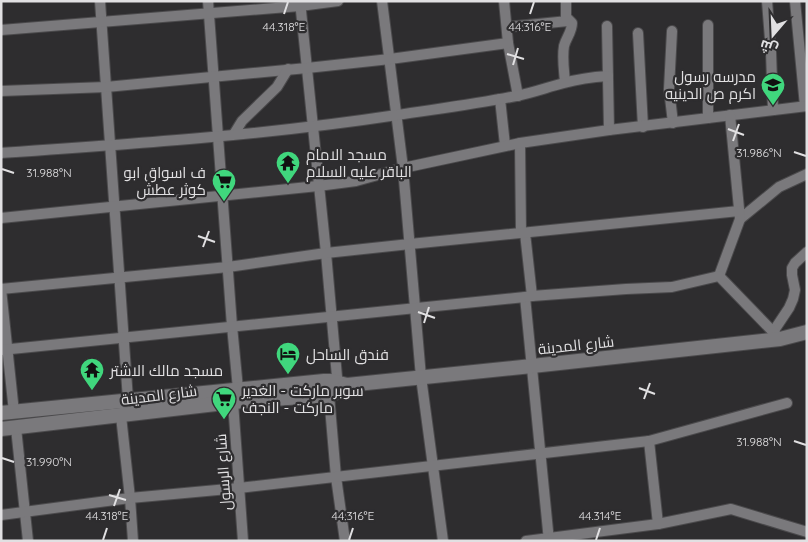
<svg xmlns="http://www.w3.org/2000/svg" width="808" height="542" viewBox="0 0 808 542" font-family="Quicksand,Cairo,sans-serif">
<rect width="100%" height="100%" fill="#2e2d2f"/>
<g fill="none" stroke-linecap="round" stroke-linejoin="round">
<defs>
<g id="minor">
<path d="M100,1L128,400"/>
<path d="M208,1L232,326L238,389"/>
<path d="M300,1L326,253L338,388"/>
<path d="M382,1L403,168L421,377L443,541"/>
<path d="M504,1L508,43L518,96"/>
<path d="M767,1L771,52L773,110"/>
<path d="M795,1L805,106"/>
<path d="M607,26L609,130"/>
<path d="M507,27L568,21"/>
<path d="M1,30L300,6L338,1"/>
<path d="M672,31L669,89L673,123"/>
<path d="M638,33L643,127"/>
<path d="M565,82C564,70 562,58 564,46C566,38 572,32 572,23L566,17V1"/>
<path d="M1,91L106,87L307,68L390,59L508,43"/>
<path d="M500,99L505,145"/>
<path d="M708,118V25"/>
<path d="M234,134L242,121L277,87L288,69"/>
<path d="M520,143L521,233"/>
<path d="M1,153C133,144 266,135 397,115C436,109 477,104 516,96C532,93 548,87 564,83C578,79 593,77 608,76"/>
<path d="M1,218L318,186L356,181L403,168L520,143L609,130L807,106"/>
<path d="M740,219L779,187L807,174"/>
<path d="M525,233L532,296"/>
<path d="M719,276L740,219L730,115"/>
<path d="M1,289L228,267L326,253L410,244L739,211"/>
<path d="M1,289L14,412"/>
<path d="M525,297L549,541"/>
<path d="M773,332L789,308L793,299L795,290L792,275V268L795,263L807,252"/>
<path d="M1,350L525,297L532,296L626,289L672,287L719,276L780,339"/>
<path d="M329,395L336,477L345,541"/>
<path d="M233,402L243,541"/>
<path d="M121,416L130,498L133,541"/>
<path d="M16,428L28,541"/>
<path d="M649,441L658,524"/>
<path d="M1,515L130,498L239,488L649,441L787,403"/>
<path d="M526,541L658,524L731,509L807,532"/>
</g>
<g id="secondary">
<path d="M1,413L324,381H331L347,385L532,366L780,339L807,332"/>
<path d="M1,429L233,402L329,395L338,392L347,385"/>
</g>
</defs>
<use href="#minor" stroke="#4b4a4c" stroke-width="12"/>
<use href="#secondary" stroke="#4b4a4c" stroke-width="16"/>
<use href="#minor" stroke="#7a797c" stroke-width="10"/>
<use href="#secondary" stroke="#7a797c" stroke-width="14"/>
</g>
<path fill="none" stroke="#e1e0e2" stroke-width="2" d="M284,14L288,2M530,14L534,2M507,54L524,59M513,65L518,48M728,129L744,135M733,141L739,124M794,152L806,156M2,169L14,173M198,236L215,242M203,247L209,231M418,312L435,318M424,323L429,307M639,388L655,394M644,399L650,383M794,441L806,445M2,458L14,462M109,495L126,500M114,506L120,489M103,540L107,528M349,540L353,528M596,540L600,528"/>
<defs>
<symbol id="school-pin" viewBox="-11 -11 22 30"><path d="M0 17L-7.5 6A9.5 9.5 0 1 1 7.5 6Z" fill="#40d77d" stroke="#2e2d2f"/><path d="M0-5L7-2L0 1L-7-2ZM-4 1L0 2.5L4 1V4Q0 6-4 4Z" fill="#111"/></symbol>
<symbol id="temple-pin" viewBox="-11 -11 22 30"><path d="M0 17L-7.5 6A9.5 9.5 0 1 1 7.5 6Z" fill="#40d77d" stroke="#2e2d2f"/><path d="M0-6L5-2H3V0L6.5 2.5H4V6H1.5V3h-3V6H-4V2.5H-6.5L-3 0V-2H-5Z" fill="#111"/></symbol>
<symbol id="supermarket-pin" viewBox="-11 -11 22 30"><path d="M0 17L-7.5 6A9.5 9.5 0 1 1 7.5 6Z" fill="#40d77d" stroke="#2e2d2f"/><path d="M-6-5.5h2.5l.6 2H6L4.5 2H-2.5L-4.4-4H-6ZM-1.5 3.2a1.3 1.3 0 1 0 .1 0ZM3 3.2a1.3 1.3 0 1 0 .1 0Z" fill="#111"/></symbol>
<symbol id="hotel-pin" viewBox="-11 -11 22 30"><path d="M0 17L-7.5 6A9.5 9.5 0 1 1 7.5 6Z" fill="#40d77d" stroke="#2e2d2f"/><path d="M-6-4.5h1.5V1H6V5H4.5V3h-9V5H-6ZM-4 0a1.8 1.8 0 1 1 3.6 0ZM.5 0V-2.5h3Q6-2.5 6 0Z" fill="#111"/></symbol>
</defs>
<g fill-rule="evenodd">
<use href="#school-pin" x="759" y="71" width="28" height="38"/>
<use href="#temple-pin" x="274" y="149" width="28" height="38"/>
<use href="#supermarket-pin" x="210" y="167" width="28" height="38"/>
<use href="#hotel-pin" x="274" y="340" width="28" height="38"/>
<use href="#temple-pin" x="78" y="356" width="28" height="38"/>
<use href="#supermarket-pin" x="210" y="385" width="28" height="38"/>
</g>
<g text-anchor="middle" dominant-baseline="central" stroke-width="4.5" stroke-linejoin="round" paint-order="stroke">
<g font-size="15" fill="#e1e0e2" stroke="#2e2d2f" text-anchor="start">
<text x="756" y="76" text-anchor="end">مدرسه رسول<tspan x="756" dy="17">اکرم ص الدینیه</tspan></text>
<text x="306" y="154">مسجد الامام<tspan x="306" dy="17">الباقر عليه السلام</tspan></text>
<text x="206" y="172" text-anchor="end">ف اسواق ابو<tspan x="206" dy="17">كوثر عطش</tspan></text>
<text x="306" y="354">فندق الساحل</text>
<text x="110" y="370">مسجد مالك الاشتر</text>
<text x="242" y="390">سوبر ماركت - الغدير<tspan x="242" dy="17">ماركت - النجف</tspan></text>
</g>
<g font-size="15" fill="#e1e0e2" stroke="#2e2d2f">
<text transform="translate(576 345) rotate(-6)">شارع المدينة</text>
<text transform="translate(159 395) rotate(-7)">شارع المدينة</text>
<text transform="translate(223 472) rotate(-94)">شارع الرسول</text>
</g>
</g>
<g font-size="12" text-anchor="middle" fill="#e1e0e2" stroke="#2e2d2f" stroke-width="4.5" stroke-linejoin="round" paint-order="stroke">
<text x="284" y="31">44.318°E</text>
<text x="530" y="31">44.316°E</text>
<text x="759" y="157">31.986°N</text>
<text x="49" y="177">31.988°N</text>
<text x="759" y="446">31.988°N</text>
<text x="49" y="466">31.990°N</text>
<text x="107" y="520">44.318°E</text>
<text x="353" y="520">44.316°E</text>
<text x="600" y="520">44.314°E</text>
</g>
<rect width="808" height="542" fill="none" stroke="#e1e0e2" stroke-width="5"/>
<g transform="translate(773 35) rotate(199)" stroke="#2e2d2f" stroke-width="4" paint-order="stroke">
<path d="M0-4L9 19L0 12L-9 19Z" fill="#e1e0e2"/>
<text y="-8" font-size="14" font-weight="bold" text-anchor="middle" fill="#e1e0e2">ش</text>
</g>
</svg>
